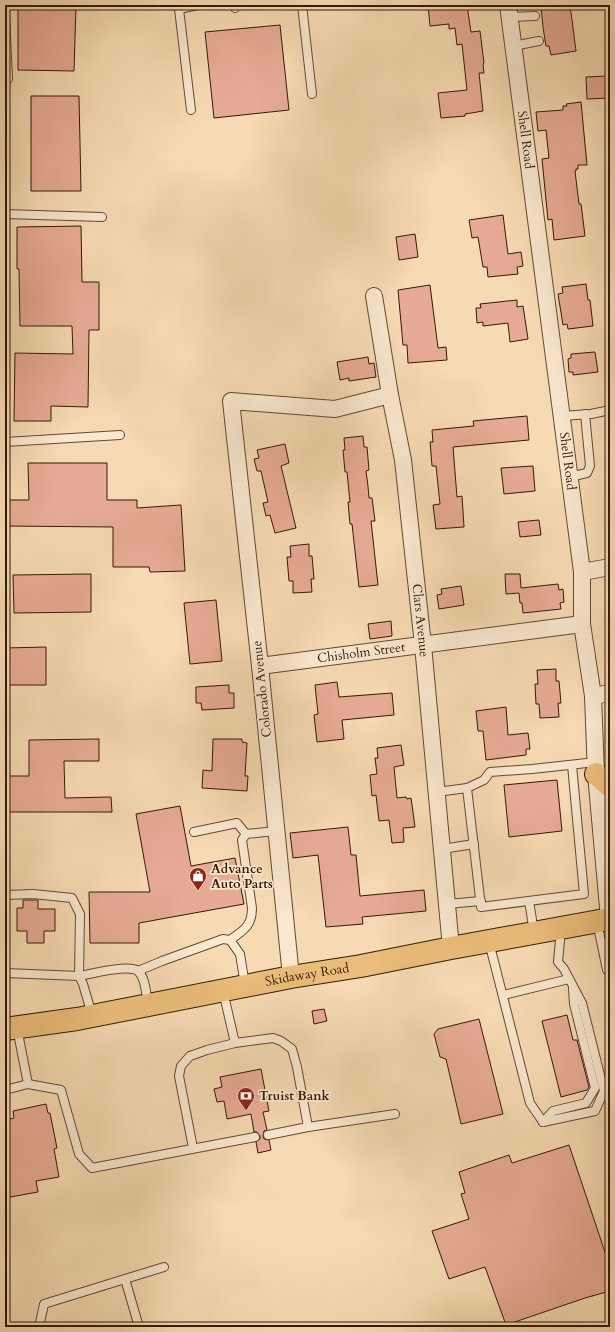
<svg xmlns="http://www.w3.org/2000/svg" width="615" height="1332" viewBox="0 0 615 1332" font-family="Cardo,serif">
<rect width="100%" height="100%" fill="#f6dab3"/>
<filter id="stains"><feTurbulence type="fractalNoise" baseFrequency=".005" numOctaves="4"/><feColorMatrix values="0 0 0 0 .2 0 0 0 0 .09 0 0 0 0 .02 0 0 0 .5 -.17"/></filter>
<radialGradient id="worn" r=".72"><stop offset=".6" stop-color="#630" stop-opacity="0"/><stop offset="1" stop-color="#630" stop-opacity=".3"/></radialGradient>
<g fill="#e7ab95" stroke="#331909">
<path d="M18,5H76L74,71L18,70Z"/>
<path d="M428,5H467L471,32L480,31L484,63L483,64L484,73H479L483,111L465,114V116L441,118L438,93L467,90L462,44L457,45L455,28L449,29V24L430,26Z"/>
<path d="M543,5H570L576,51L551,55L549,46H546L543,27L541,7L544,6Z"/>
<path d="M280,25L289,110L214,118L205,32Z"/>
<path d="M607,76L609,98L587,99L586,77Z"/>
<path d="M31,96H79L81,191H31Z"/>
<path d="M581,102L587,165H578V169H576V171H575L579,204H581L585,236L554,240L552,219L548,220L542,159L549,158L546,130L538,131L536,112L563,110V106H567L566,104Z"/>
<path d="M503,215L508,254L521,252L523,266L517,267L518,274L488,277L487,267H483L478,237L472,238L469,220Z"/>
<path d="M81,226L82,282H99V330H89L88,407L51,406V421H14L15,353L73,354L72,326H20L19,269H17V227Z"/>
<path d="M415,234L418,257L399,260L396,237Z"/>
<path d="M586,284L588,300H590L593,326L568,329L567,324L563,325L558,294L563,293L562,287Z"/>
<path d="M430,285L438,348L446,347L447,360L408,363L407,345H403L398,290Z"/>
<path d="M517,300V307L523,306L528,339L510,342L508,323L483,326V322L477,323L476,308H481L480,304Z"/>
<path d="M595,352L598,372L573,375V372H569L568,359L571,358V354Z"/>
<path d="M368,357L369,364L374,363L376,377L349,381V378L340,380L337,362Z"/>
<path d="M527,416L529,440L453,447L457,497L462,496L464,527L436,529L433,505L440,504L436,466H432L430,442H433L432,430L474,426L473,421Z"/>
<path d="M363,436L364,447H367L369,470L366,471L368,486L369,498H372L375,521H371L378,585L359,587L352,524H350L348,502H350L347,472H345L343,450H345L344,438Z"/>
<path d="M285,444L289,463L281,466L296,528L275,533L270,515L266,516L263,503L268,502L261,471H257L254,459L259,458L257,450Z"/>
<path d="M28,463H107V500H137V508L181,505L185,571L150,572L149,567H113V527L5,526V500H29Z"/>
<path d="M533,466L535,491L504,494L501,468Z"/>
<path d="M539,520L541,535L520,537L518,522Z"/>
<path d="M309,544V556H312L314,579H311L312,592L293,593V581H289L287,557H291L290,546Z"/>
<path d="M91,574V612L14,613L13,575Z"/>
<path d="M505,574H520L521,588L558,584L559,590L563,589L564,602L560,603L561,609L523,613L522,603H520L519,593L506,594Z"/>
<path d="M461,586L464,605L439,609L437,595L442,594L441,589Z"/>
<path d="M216,600L222,661L190,664L184,603Z"/>
<path d="M391,621L392,636L370,639L368,624Z"/>
<path d="M46,647V685H5V648Z"/>
<path d="M556,669V681H559L561,703H558L559,717L540,718L539,704H536L535,684H538L537,670Z"/>
<path d="M337,682L339,697L392,693L394,715L342,720L344,739L317,742L314,715L318,714L315,685Z"/>
<path d="M229,685V693H234V708L202,710L201,703H196V687Z"/>
<path d="M506,707L508,735L528,733L530,749H526V755L486,760L483,731H478L476,711Z"/>
<path d="M99,739V761H64L65,798L111,797L112,812H5V776H29V740Z"/>
<path d="M213,739H242V742L247,743L245,776H248L247,791L202,788L203,770L212,771Z"/>
<path d="M401,745L404,765L394,767L397,798L406,797L407,799L411,798L415,827L403,828L404,842L392,843L389,820L379,821L376,795L372,796L370,775L377,774L375,758H378L377,748Z"/>
<path d="M557,780L562,831L509,837L504,785Z"/>
<path d="M180,806L191,866L235,858L244,904L139,923V943H90L89,892H150L136,814Z"/>
<path d="M348,827L351,855H356L360,896L424,890L426,911L362,917L363,924L326,927L318,855L293,858L290,833Z"/>
<path d="M23,900H38V909H55V931H44V943H27V931H17V908H23Z"/>
<path d="M324,1009L327,1021L314,1024L312,1011Z"/>
<path d="M567,1015L573,1040H577L589,1087L587,1090L561,1097L542,1021Z"/>
<path d="M479,1019L503,1114L461,1124L446,1059L440,1057L434,1034L438,1029Z"/>
<path d="M261,1069L269,1111L263,1112L267,1130L264,1131L263,1136L264,1139L269,1140L271,1150L258,1153L256,1142L260,1139V1136L257,1132H254L251,1114L227,1119L224,1101L217,1102L214,1089L222,1087L220,1077Z"/>
<path d="M46,1104L48,1113H50L57,1148L54,1149L59,1177L36,1181L38,1192L5,1198V1120L14,1118L13,1111Z"/>
<path d="M569,1145L610,1267V1291L585,1298L506,1325L485,1267L449,1279L432,1231L469,1219L461,1194L465,1193L459,1172L509,1155L512,1163Z"/>
</g>
<g fill="none" stroke-linecap="round" stroke-linejoin="round">
<defs>
<g id="service">
<path d="M235,5V8"/>
<path d="M302,5L312,94"/>
<path d="M5,15L8,79H5"/>
<path d="M509,17L535,16"/>
<path d="M513,46L539,41"/>
<path d="M191,110L179,9L198,5"/>
<path d="M5,214L102,217"/>
<path d="M561,416L591,414L610,410"/>
<path d="M5,442L120,435"/>
<path d="M569,477L587,473L590,466L585,414"/>
<path d="M572,765L584,894L481,907L467,788L484,780L490,772L532,769L596,762"/>
<path d="M437,792L467,788"/>
<path d="M194,832L237,823L246,834"/>
<path d="M246,834L276,831"/>
<path d="M442,849L474,844"/>
<path d="M5,895L33,894L72,898L80,914L79,976C91,974 128,964 138,971C146,978 146,995 148,1004"/>
<path d="M529,901L534,932"/>
<path d="M447,904L481,901"/>
<path d="M597,922L607,970L610,969"/>
<path d="M230,940C244,930 252,926 252,908L242,840L246,834"/>
<path d="M489,942L530,1103L543,1122"/>
<path d="M138,971L162,961L223,939L230,940L240,954L245,985"/>
<path d="M5,973L79,976L83,984L92,1015"/>
<path d="M223,991L235,1043"/>
<path d="M503,995L569,979"/>
<path d="M17,1028L28,1084"/>
<path d="M5,1090L28,1084L61,1090L79,1154L92,1168L255,1137"/>
<path d="M543,1122L595,1111L604,1091L582,1003L564,969L558,962L561,929"/>
<path d="M543,1122L553,1111L586,1103L595,1088L574,1004L573,989"/>
<path d="M268,1135L308,1127L395,1114"/>
<path d="M193,1148L179,1076L181,1066L190,1056L207,1050L235,1043L273,1038L281,1041L292,1049L297,1067L308,1127"/>
<path d="M125,1279L139,1327"/>
<path d="M39,1327L44,1304L164,1267"/>
</g>
<g id="minor">
<path id="s1" d="M508,5L582,572V624L593,696L596,774L609,919"/>
<path id="s2" d="M374,296L390,395L403,460L423,645L451,948"/>
<path d="M582,572L610,567"/>
<path id="s3" d="M260,666L582,624"/>
<path d="M593,696L610,693"/>
<path d="M291,977L260,666L231,401L335,409L390,395"/>
</g>
<g id="primary">
<path d="M596,774L610,786"/>
<path id="s4" d="M5,1029L77,1019L291,977L361,966L451,948L610,919"/>
</g>
</defs>
<use href="#service" stroke="#644934" stroke-width="10"/>
<use href="#minor" stroke="#644934" stroke-width="18"/>
<use href="#primary" stroke="#331909" stroke-width="24"/>
<use href="#service" stroke="#f9e7ce" stroke-width="8"/>
<use href="#minor" stroke="#f9e7ce" stroke-width="16"/>
<use href="#primary" stroke="#ebbd7a" stroke-width="22"/>
</g>
<defs>
<symbol id="shop-pin" viewBox="-11 -11 22 30"><path d="M0 17L-7.5 6A9.5 9.5 0 1 1 7.5 6Z" fill="#8f2418" stroke="#f9e7ce"/><path d="M-5-2.5h2.3a2.7 3.5 0 0 1 5.4 0H5L5.5 6h-11ZM-1.5-2.5h3a1.5 2.3 0 0 0-3 0Z" fill="#fff"/></symbol>
<symbol id="bank-pin" viewBox="-11 -11 22 30"><path d="M0 17L-7.5 6A9.5 9.5 0 1 1 7.5 6Z" fill="#8f2418" stroke="#f9e7ce"/><path d="M-6-4H6V4H-6ZM0-2.3a2.3 2.3 0 1 0 0 4.6a2.3 2.3 0 1 0 0-4.6Z" fill="#fff"/></symbol>
</defs>
<g fill-rule="evenodd">
<use href="#shop-pin" x="188" y="866" width="20" height="27"/>
<use href="#bank-pin" x="236" y="1086" width="20" height="27"/>
</g>
<g text-anchor="middle" dominant-baseline="central" stroke-width="3.5" stroke-linejoin="round" paint-order="stroke">
<g font-size="13" fill="#331909" stroke="#f9e7ce">
<text stroke="none"><textPath href="#s1" startOffset="136">Shell Road</textPath></text>
<text stroke="none"><textPath href="#s1" startOffset="460">Shell Road</textPath></text>
<text stroke="none"><textPath href="#s2" startOffset="328">Clars Avenue</textPath></text>
<text stroke="none"><textPath href="#s3" startOffset="102">Chisholm Street</textPath></text>
<text transform="translate(262 689) rotate(-96)">Colorado Avenue</text>
<text stroke="none"><textPath href="#s4" startOffset="307">Skidaway Road</textPath></text>
</g>
<g font-size="13" font-weight="bold" fill="#331909" stroke="#f9e7ce" text-anchor="start">
<text x="211" y="869">Advance<tspan x="211" dy="15">Auto Parts</tspan></text>
<text x="259" y="1096">Truist Bank</text>
</g>
</g>
<rect width="615" height="1332" fill="none" stroke="#f6dab3" stroke-width="20"/>
<rect x="6" y="6" width="603" height="1320" fill="none" stroke="#331909" stroke-width="2"/>
<rect x="10" y="10" width="595" height="1312" fill="none" stroke="#331909"/>
<rect width="100%" height="100%" filter="url(#stains)"/>
<rect width="100%" height="100%" fill="url(#worn)"/>
</svg>
